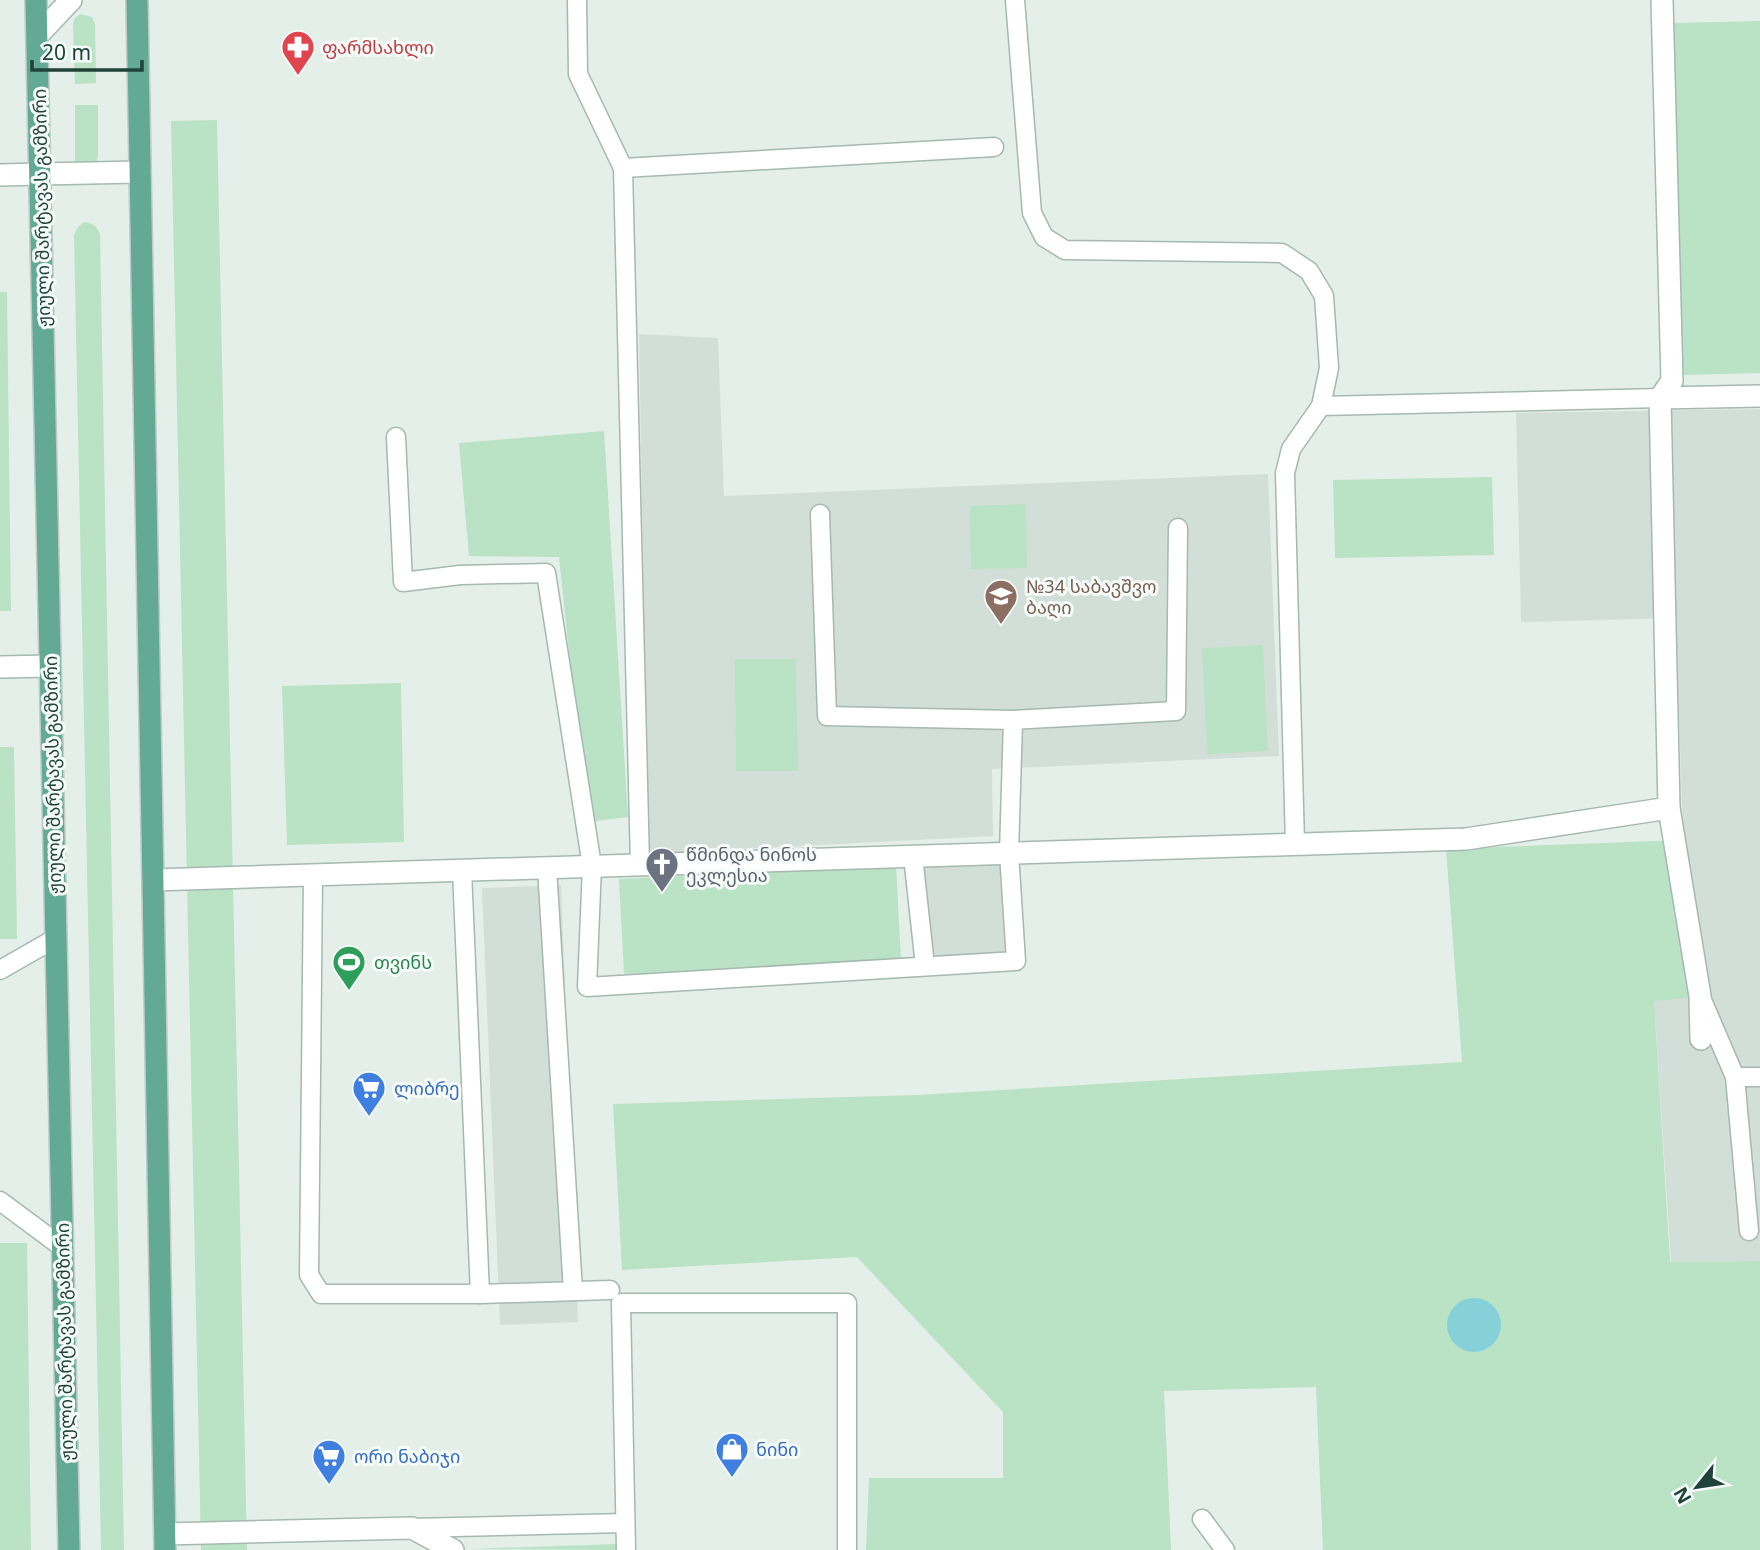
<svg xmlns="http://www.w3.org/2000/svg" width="1760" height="1550" viewBox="0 0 1760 1550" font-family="'Noto Sans','Noto Sans Georgian',sans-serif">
<rect width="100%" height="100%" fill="#e4efea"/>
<g fill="#d2dfd8">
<path d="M639,334L718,338L724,496L1268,474L1279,756L992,769L993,836L648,854Z"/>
<path d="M1760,409V1261L1671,1262L1654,1000L1688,998L1676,618L1521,622L1516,413Z"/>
<path d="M1009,853L1016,961L925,966L913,856Z"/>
<path d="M561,885L578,1322L500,1325L482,888Z"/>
</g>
<g fill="#bae2c4">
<path d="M80,14L92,17L95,24L96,83L75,84L73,24L75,18Z"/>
<path d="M1760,21V373L1683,375L1674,23Z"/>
<path d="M75,105H98V157L95,165L80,167L75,162Z"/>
<path d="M217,120L247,1550H201L171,121Z"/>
<path d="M84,222C93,223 97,226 100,234L124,1550H101L74,235L78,227Z"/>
<path d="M0,292H7L11,611H0Z"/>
<path d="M604,431L628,817L587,822L559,557L469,556L459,443Z"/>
<path d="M1492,477L1494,555L1335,558L1333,480Z"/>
<path d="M1026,504L1027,568L971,569L970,506Z"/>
<path d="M1263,645L1268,751L1207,754L1202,648Z"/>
<path d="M735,659H796L798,771H736Z"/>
<path d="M401,683L404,842L287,845L282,686Z"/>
<path d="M0,747H14L17,939H0Z"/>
<path d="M1682,840L1689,998L1654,1001L1670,1262L1760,1261V1550H1323L1316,1387L1164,1391L1171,1550H866L869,1478H1003V1412L857,1257L622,1270L613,1104L918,1095L1462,1062L1446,849Z"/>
<path d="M896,865L901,961L624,974L619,879Z"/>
<path d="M0,1243H27L31,1550H0Z"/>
<path d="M617,1544L618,1550L469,1549Z"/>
</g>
<circle fill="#86d0da" cx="1474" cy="1325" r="27"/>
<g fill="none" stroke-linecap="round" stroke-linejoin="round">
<defs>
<g id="service">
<path d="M577,0L578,74L623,168L640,865"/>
<path d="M1015,0L1032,213L1044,237L1065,250L1282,253L1309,271L1324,296L1329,368L1321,406L1291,449L1285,473L1295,844"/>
<path d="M623,168L994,147"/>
<path d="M1321,406L1660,398"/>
<path d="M396,437L403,582L460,575L546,573L592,866L587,987L1016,961L1009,853L1013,720"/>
<path d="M820,514L827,716L1013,720L1176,711L1178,528"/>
<path d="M913,856L925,966"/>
<path d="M547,868L573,1291"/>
<path d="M462,870L480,1294"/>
<path d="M313,875L309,1275L321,1294H480L610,1290"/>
<path d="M0,970L56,938"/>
<path d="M1702,1000L1735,1077H1760"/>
<path d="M1735,1077L1749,1231"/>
<path d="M0,1201L62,1247"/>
<path d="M1202,1519L1225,1550"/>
<path d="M412,1528L625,1523"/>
<path d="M626,1550L621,1303H847V1550"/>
</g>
<g id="minor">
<path d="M1662,0L1672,381L1660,398L1669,808L1700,996L1701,1039"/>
<path d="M40,174L140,172"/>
<path d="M1660,398L1760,396"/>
<path d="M0,667L50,666"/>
<path d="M153,880L1466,839L1669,808"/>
<path d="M165,1534L412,1528L453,1550"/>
</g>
<g id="tertiary">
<path d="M37,36L71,0"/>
<path d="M0,175L40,174"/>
</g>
<g id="primary">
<path d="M36,0L69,1550"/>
<path d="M137,0L165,1550"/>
</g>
</defs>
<use href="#service" stroke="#a5b8b1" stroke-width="21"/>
<use href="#minor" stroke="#a5b8b1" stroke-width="24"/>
<use href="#tertiary" stroke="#a5b8b1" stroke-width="24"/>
<use href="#primary" stroke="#c1cac8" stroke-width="24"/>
<use href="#service" stroke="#fff" stroke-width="18"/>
<use href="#minor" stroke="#fff" stroke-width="21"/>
<use href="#tertiary" stroke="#fff" stroke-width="21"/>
<use href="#primary" stroke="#63aa95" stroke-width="21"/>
</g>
<defs>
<symbol id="pharmacy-pin" viewBox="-11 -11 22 30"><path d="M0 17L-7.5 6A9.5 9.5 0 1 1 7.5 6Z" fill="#e0444e" stroke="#f5fbf8"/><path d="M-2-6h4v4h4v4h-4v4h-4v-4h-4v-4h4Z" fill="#fff"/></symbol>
<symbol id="school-pin" viewBox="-11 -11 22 30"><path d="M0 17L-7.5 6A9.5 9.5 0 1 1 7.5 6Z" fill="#8d6e63" stroke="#f5fbf8"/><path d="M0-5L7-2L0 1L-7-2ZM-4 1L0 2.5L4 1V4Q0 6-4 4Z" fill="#fff"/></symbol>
<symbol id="church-pin" viewBox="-11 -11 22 30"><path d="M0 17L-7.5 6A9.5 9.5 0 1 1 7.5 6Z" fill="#6b7280" stroke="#f5fbf8"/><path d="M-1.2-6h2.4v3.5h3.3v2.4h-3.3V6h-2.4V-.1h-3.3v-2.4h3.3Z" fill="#fff"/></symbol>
<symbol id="stadium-pin" viewBox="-11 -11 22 30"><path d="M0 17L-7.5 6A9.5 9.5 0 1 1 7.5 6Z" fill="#2e9e5b" stroke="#f5fbf8"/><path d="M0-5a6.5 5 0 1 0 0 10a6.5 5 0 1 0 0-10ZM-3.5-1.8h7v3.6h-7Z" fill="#fff"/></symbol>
<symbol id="supermarket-pin" viewBox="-11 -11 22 30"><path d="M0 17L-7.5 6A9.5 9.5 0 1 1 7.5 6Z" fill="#3f7fe0" stroke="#f5fbf8"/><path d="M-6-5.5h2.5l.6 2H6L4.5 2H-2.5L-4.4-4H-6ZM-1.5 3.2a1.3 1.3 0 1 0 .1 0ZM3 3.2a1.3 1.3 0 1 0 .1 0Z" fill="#fff"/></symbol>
<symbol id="shop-pin" viewBox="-11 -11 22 30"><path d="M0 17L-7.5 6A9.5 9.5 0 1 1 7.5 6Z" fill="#3f7fe0" stroke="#f5fbf8"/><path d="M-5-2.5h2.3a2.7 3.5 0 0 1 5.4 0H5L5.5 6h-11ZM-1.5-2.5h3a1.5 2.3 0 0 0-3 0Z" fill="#fff"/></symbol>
</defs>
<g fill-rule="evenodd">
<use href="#pharmacy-pin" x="279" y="28" width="38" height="52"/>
<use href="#school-pin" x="982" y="577" width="38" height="52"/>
<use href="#church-pin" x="643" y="845" width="38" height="52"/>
<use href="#stadium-pin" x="330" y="943" width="38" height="52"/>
<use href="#supermarket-pin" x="350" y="1069" width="38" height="52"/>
<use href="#shop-pin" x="713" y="1430" width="38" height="52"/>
<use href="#supermarket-pin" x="310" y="1437" width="38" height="52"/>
</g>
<g text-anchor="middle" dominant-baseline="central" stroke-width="6" stroke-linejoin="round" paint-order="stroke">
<g font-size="18" fill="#be3a42" stroke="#f5fbf8" text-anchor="start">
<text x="322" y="47">ფარმსახლი</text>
</g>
<g font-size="18" fill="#204339" stroke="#f5fbf8">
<text transform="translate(41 208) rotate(-91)">ჟიული შარტავას გამზირი</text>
<text transform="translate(52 775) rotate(-91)">ჟიული შარტავას გამზირი</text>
<text transform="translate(64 1342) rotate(-91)">ჟიული შარტავას გამზირი</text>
</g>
<g font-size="18" fill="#785e54" stroke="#f5fbf8" text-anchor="start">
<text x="1026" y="586">№34 საბავშვო<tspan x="1026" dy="21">ბაღი</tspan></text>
</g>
<g font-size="18" fill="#5b616d" stroke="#f5fbf8" text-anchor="start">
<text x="686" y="854">წმინდა ნინოს<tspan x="686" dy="21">ეკლესია</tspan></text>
</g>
<g font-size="18" fill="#27864d" stroke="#f5fbf8" text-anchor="start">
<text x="374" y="962">თვინს</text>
</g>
<g font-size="18" fill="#366cbe" stroke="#f5fbf8" text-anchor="start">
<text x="394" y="1088">ლიბრე</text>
<text x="756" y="1449">ნინი</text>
<text x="354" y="1456">ორი ნაბიჯი</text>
</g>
</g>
<g transform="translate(1697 1487) rotate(240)" stroke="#f5fbf8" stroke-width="5" paint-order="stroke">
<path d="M0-5L12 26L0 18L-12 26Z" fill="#204339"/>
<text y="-10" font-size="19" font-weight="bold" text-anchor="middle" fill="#204339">N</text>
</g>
<path d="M32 60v10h110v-10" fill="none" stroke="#204339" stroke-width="3.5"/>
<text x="42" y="60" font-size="21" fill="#204339" stroke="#f5fbf8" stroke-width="5" paint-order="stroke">20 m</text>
</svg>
